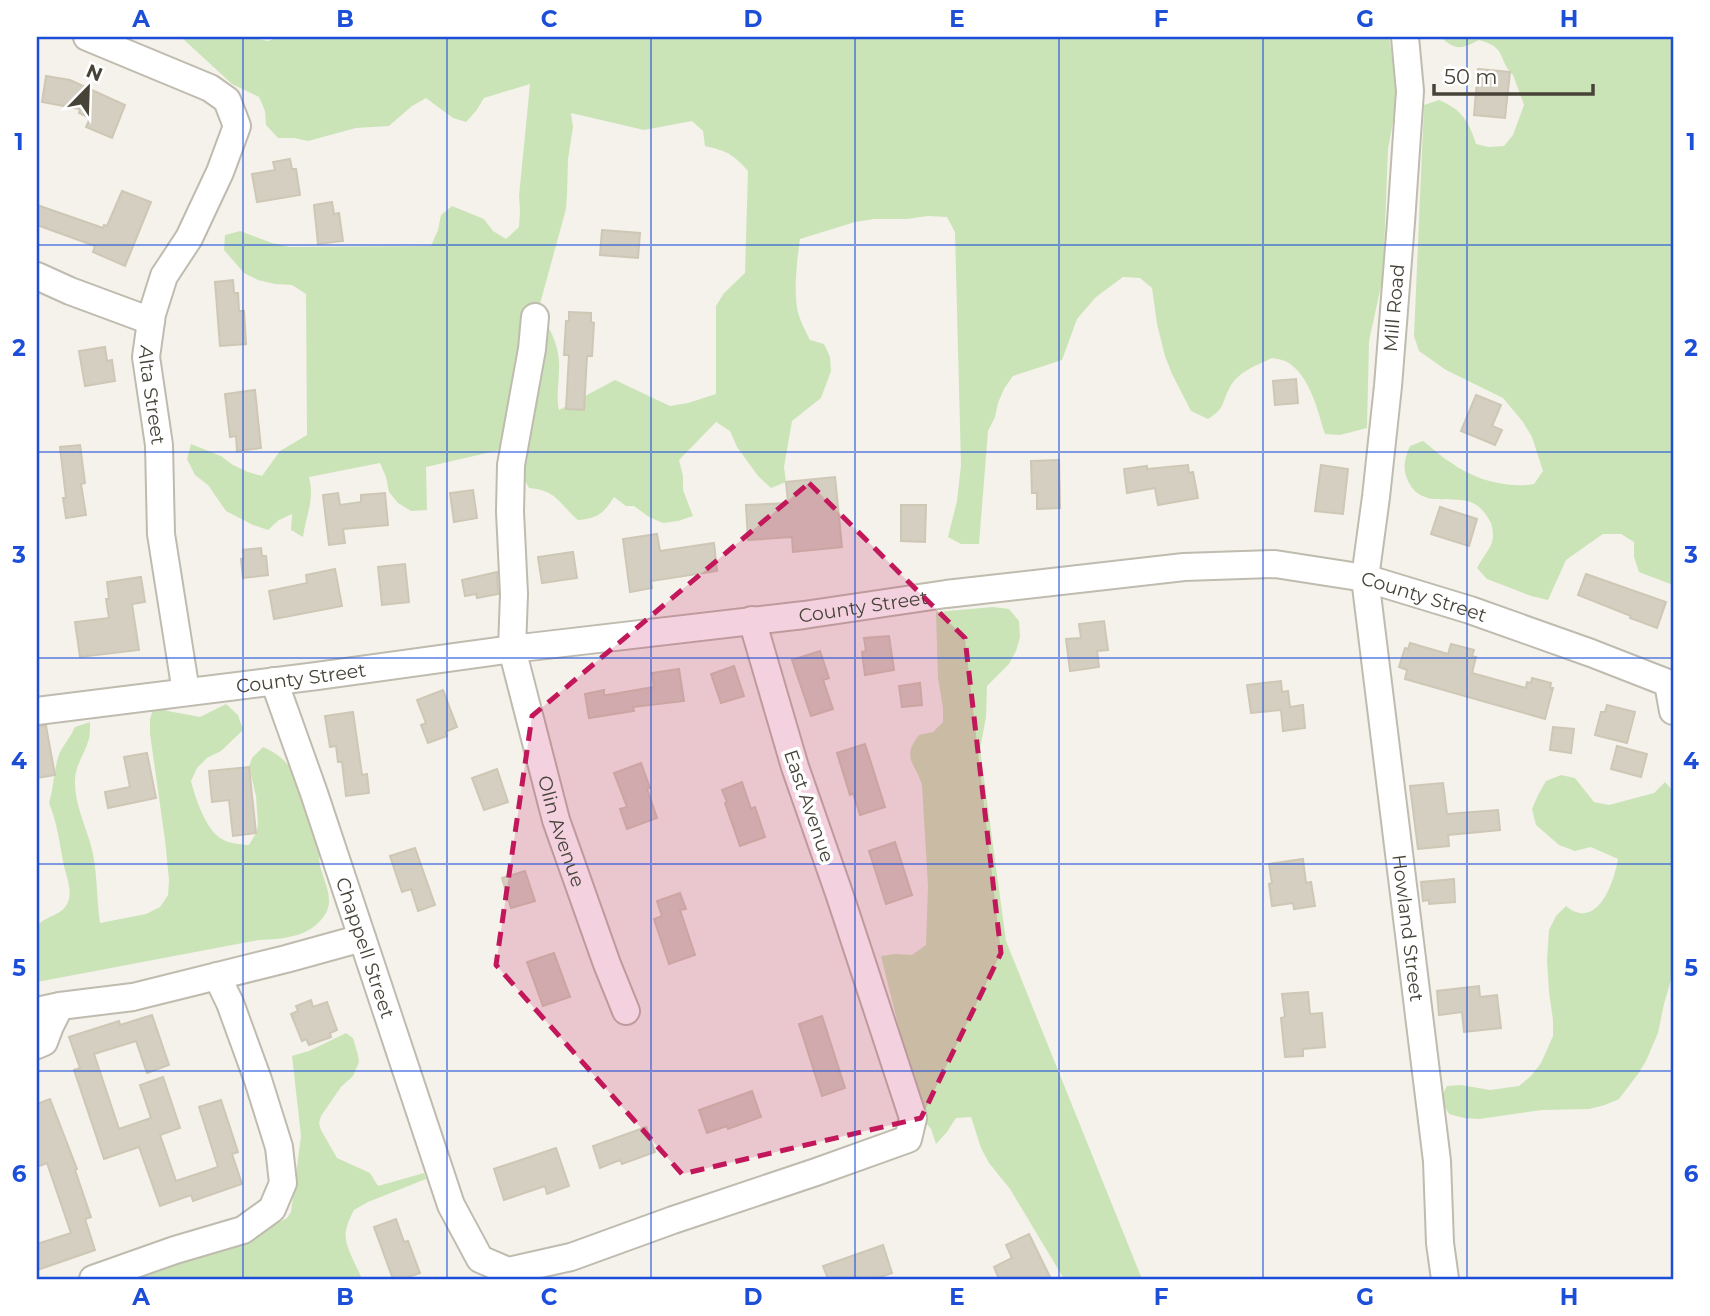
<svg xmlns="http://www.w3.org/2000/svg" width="1710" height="1316" viewBox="0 0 1710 1316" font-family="Montserrat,sans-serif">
<rect width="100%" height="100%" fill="#f4f2eb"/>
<g fill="#cbe4b7">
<path d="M181,37H250L268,41L279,37H1389L1396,84L1395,99L1394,117L1388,149L1383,277L1369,341L1367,428L1340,435L1325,434C1317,409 1311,379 1289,363C1284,360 1278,359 1272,358C1257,365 1238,372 1230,387C1221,403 1226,408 1208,419L1191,411L1172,374L1165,356L1157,324L1152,288L1140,278L1123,277L1096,297L1077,319L1062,360L1013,376L1004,389L998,403L995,417L988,431L979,544H961L948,537L957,501L961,465L955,232L947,217L928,216L907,219H874L855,222L800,239C797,259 794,287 797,308C799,319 805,330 810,340L824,344L830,357L831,371L821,398L792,421L784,467L786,482L771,488L758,476L737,447L730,431L716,422L679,460L683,476V490L693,516L678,521L663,523L649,517L634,506H626L614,497C603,514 598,518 578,520C559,504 557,490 529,488L521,473L547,325C555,338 560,354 559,369C559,384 556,396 559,410L615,380L670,406L688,403L716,394V306L724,293L745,273L748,171C733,154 727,151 705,146L703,131L692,121L644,130L571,113L573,127L568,159L567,194L566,209L500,450L426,467L427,510L411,511L398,503L389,492L386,477L380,463L309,477C315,501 306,514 303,537L291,530L292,514L279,520L268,530L253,525L226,511L208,485L195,475L187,459L191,444L221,456L233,465L248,472L262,476L280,451L307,435L306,294L292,285L275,284L258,280L244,273L224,250L225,235L240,231L272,243L289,247L431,246L438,230L441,215L452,206L484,219L493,231L506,239L519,227L520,211L519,196L530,84L484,98L476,111L466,122L453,118L426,98L412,106L389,126L356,128L308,141L294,138H278L266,125L265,111L259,97L232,84Z"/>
<path d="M1441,37H1673V585L1639,572L1634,557V542L1621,534H1603L1590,543L1566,560L1548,600L1531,596L1487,579L1477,568C1481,560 1487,553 1491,545C1494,538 1493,530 1491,523C1487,515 1481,507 1473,503C1452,494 1423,509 1409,483C1402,470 1404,459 1410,446L1423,441C1433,448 1440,456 1450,462C1473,479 1506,489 1534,484L1543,471L1532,437L1523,422L1503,398L1446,370L1419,351L1414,336L1424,105L1439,100C1461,109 1469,121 1476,144L1489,147L1504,146L1513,135L1524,105L1513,75C1497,59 1508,48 1479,40C1462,49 1455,51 1441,37Z"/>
<path d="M993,607L1009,609L1019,621L1020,637L1016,651L1009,664L987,686L986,717L980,749L1006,941L1142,1279H1064L1010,1189L989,1163L981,1148L971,1117L956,1118L947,1132L936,1144L931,1129L921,1117L881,956L896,954L912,955L926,945L928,886L922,785C915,762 901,758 919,735L933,732L943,722V708L938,678L936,612Z"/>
<path d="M226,704L238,715L243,730L221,751L207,758L197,768L191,781C195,797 206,831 222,839C230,844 240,844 249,845L256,833L258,825L256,796L249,767L252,758L263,747C291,759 297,777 307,804C311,812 316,820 318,829C321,841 318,854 320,866C324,881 334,898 326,913C312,937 284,939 259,940L37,982V926C45,916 61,916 67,904C74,891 65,874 63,861C59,841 57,822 49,803C54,787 54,766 60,752C65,743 71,736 75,727L90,722C90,728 90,734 89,739C85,753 76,764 75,779C74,801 84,823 90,842C98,869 96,896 100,923L146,914L160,907L168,895L169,880L165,840L150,734V719L154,706L168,711L200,717Z"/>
<path d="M1561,775L1575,778L1594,802L1609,805L1654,793L1665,782L1673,791V973L1664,1004L1658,1033L1646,1061L1638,1074L1619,1099L1605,1105L1589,1109L1542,1110L1479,1119L1464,1118L1449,1114L1440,1099L1447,1086L1461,1085L1490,1090L1519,1086L1531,1076L1541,1063L1553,1036V1020L1549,992L1547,960L1549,930L1556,916L1566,906C1569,908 1572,911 1576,912C1602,921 1615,877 1618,859L1591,847L1575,851L1559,845L1536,825L1532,809L1538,795L1546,781Z"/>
<path d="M346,1033L353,1038L358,1055L359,1062L353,1076L341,1087L321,1116L319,1123L321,1130L337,1158L370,1173L378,1186L424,1173L426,1179L368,1202L354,1210C351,1216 347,1224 346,1231C343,1244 357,1266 362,1279H114L264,1231L287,1218L291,1212L301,1136L292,1056L309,1051Z"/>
</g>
<g fill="#d4cfc1" stroke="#cfc7b5" stroke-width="2">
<path d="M1478,69L1510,72L1505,118L1474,115Z"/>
<path d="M46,76L70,80L125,105L112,138L86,127L90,118L79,113L80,109L42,102Z"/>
<path d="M290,159L292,169H296L300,195L257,202L252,174L275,170L273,162Z"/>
<path d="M122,191L151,202L125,266L93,252L95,246L37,225V205L103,228L104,225L107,226Z"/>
<path d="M332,202L334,214L339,213L343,241L318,244L314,205Z"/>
<path d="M602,230L640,233L638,258L600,255Z"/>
<path d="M233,280L234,293H238L239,311H244L246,344L220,346L215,282Z"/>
<path d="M569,312L591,313V322L594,323L592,356H587L584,410L566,409L569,355H564L566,321H569Z"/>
<path d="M105,347L107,361L112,360L115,381L85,386L79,351Z"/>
<path d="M1296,379L1298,403L1275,405L1273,381Z"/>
<path d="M255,390L261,448L237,451L236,436L230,437L225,394Z"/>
<path d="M1476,395L1501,405L1492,426L1502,430L1495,445L1461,431Z"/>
<path d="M80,445L85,483L81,484L86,515L66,518L63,498H66L60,447Z"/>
<path d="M1059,460L1060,508L1037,509V493H1032L1031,461Z"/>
<path d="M1188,465L1189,473L1193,472L1198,498L1158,505L1155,488L1127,493L1124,469L1147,466V469Z"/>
<path d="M1321,465L1348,469L1343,514L1315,511Z"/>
<path d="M835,477L842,547L793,552L792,537L748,540L746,505L788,503L786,482Z"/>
<path d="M473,490L477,518L454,522L450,493Z"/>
<path d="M338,493L340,505L361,502V495L385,493L388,525L343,529L345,543L329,545L323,495Z"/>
<path d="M901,505H926L925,542L901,541Z"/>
<path d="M1440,507L1477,519L1469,546L1431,534Z"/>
<path d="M657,534L660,551L714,543L717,571L651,581L652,588L630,592L623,539Z"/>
<path d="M261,548L262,556H266L268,575L243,578L241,559L244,558L243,550Z"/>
<path d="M573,552L577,578L542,583L538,557Z"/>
<path d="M405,564L409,602L382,605L378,567Z"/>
<path d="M335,569L342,606L274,619L269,591L307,583L306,575Z"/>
<path d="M497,572L498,594L477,598L476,594L465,596L462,580Z"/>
<path d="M1586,574L1666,602L1657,628L1630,618L1631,616L1578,595Z"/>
<path d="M141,577L145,602L132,604L139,650L80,657L75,622L109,618L106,599H109L107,582Z"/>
<path d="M1104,621L1108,650L1097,651L1099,667L1070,671L1066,639L1081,638L1079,624Z"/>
<path d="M889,636L894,670L865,675L862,652L866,651L864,638Z"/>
<path d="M1410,643L1448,654L1451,644L1474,650L1472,656L1476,657L1472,673L1526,688L1527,682L1531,683L1532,678L1551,683L1550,688H1553L1545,719L1405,679L1407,670L1399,667L1405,648L1408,649Z"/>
<path d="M820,651L829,678L823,680L833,709L811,716L792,660Z"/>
<path d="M734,666L744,696L721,703L711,674Z"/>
<path d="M679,669L684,701L633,707L634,711L589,718L585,694L604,690V695H607L654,687L652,673Z"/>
<path d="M1281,681L1282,692L1288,691L1290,707L1303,705L1305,728L1283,731L1281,710L1251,713L1247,685Z"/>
<path d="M920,683L922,705L902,707L899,686Z"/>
<path d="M443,690L457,727L445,732L447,736L428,743L421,725L426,723L417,700Z"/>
<path d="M1607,705L1635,712L1627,743L1595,735L1601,712H1605Z"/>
<path d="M353,712L362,775L367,774L369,793L346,796L342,762H338L336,746L330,747L325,716Z"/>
<path d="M37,726H46L55,775L37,778Z"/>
<path d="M1553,727L1574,729L1571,753L1550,750Z"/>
<path d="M865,744L885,807L860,815L853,793L850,795L837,753Z"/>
<path d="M1617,746L1647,754L1641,777L1611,769Z"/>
<path d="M147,753L156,798L108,808L105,792L130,787L124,757Z"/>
<path d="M641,763L650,788L647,789L657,818L627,829L620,809L627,807L614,773Z"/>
<path d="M249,767L256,833L233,836L229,800L212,802L209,771Z"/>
<path d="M497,769L508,802L484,810L472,778Z"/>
<path d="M742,782L751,809L755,807L765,837L740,846L725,803L727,802L722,790Z"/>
<path d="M1443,783L1447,814L1498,810L1500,830L1448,835L1449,846L1418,849L1410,786Z"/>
<path d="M895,842L912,895L886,904L869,851Z"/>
<path d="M415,848L435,905L418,911L411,889L402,892L390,856Z"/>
<path d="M1303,859L1306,883L1311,882L1315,906L1294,909L1293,903L1272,906L1269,884L1272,883L1269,864Z"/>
<path d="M525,871L535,901L511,908L502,878Z"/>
<path d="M1454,879L1455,902L1429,904V900L1423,901L1421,882Z"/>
<path d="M680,893L686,909L680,910L695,955L669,964L654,919L662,916L657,901Z"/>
<path d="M554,953L570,997L543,1006L527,962Z"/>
<path d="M1479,986L1480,997L1497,995L1501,1028L1464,1032L1462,1012L1439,1015L1437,991Z"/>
<path d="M1308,992L1310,1014L1322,1013L1325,1047L1303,1049V1056L1285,1057L1281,1018L1285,1017L1282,994Z"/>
<path d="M311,1000L313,1007L327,1002L337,1030L330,1033L331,1037L309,1045L306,1039L302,1041L291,1014L298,1011L296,1006Z"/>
<path d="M152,1015L169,1065L147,1073L136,1041L94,1054L119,1129L151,1118L140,1085L163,1077L180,1128L160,1135L176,1181L218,1167L199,1107L221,1100L238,1152L232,1154L242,1184L193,1201L191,1195L160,1206L139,1147L104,1159L74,1070L80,1068L69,1037L119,1021L120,1025Z"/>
<path d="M822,1016L845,1088L822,1096L799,1024Z"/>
<path d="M752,1091L761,1117L728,1129L727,1126L707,1133L699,1110Z"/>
<path d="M50,1099L77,1169L75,1170L91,1217L85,1219L95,1250L37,1270V1244L71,1233L47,1163L37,1167V1104Z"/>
<path d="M646,1127L655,1152L622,1164L620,1160L600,1168L593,1146Z"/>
<path d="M556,1148L569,1186L547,1194L545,1186L504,1200L494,1169Z"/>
<path d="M396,1219L404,1242L408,1241L420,1273L401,1279H393L374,1227Z"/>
<path d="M1029,1234L1051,1279H999L994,1267L1012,1258L1006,1245Z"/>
<path d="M883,1245L892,1273L874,1279H828L823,1266Z"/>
</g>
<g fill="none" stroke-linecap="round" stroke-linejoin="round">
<defs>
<g id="minor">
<path id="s1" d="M87,37L210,88L227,100L237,126L220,172L189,238L164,276L152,314L146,357L159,445L161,534L186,692"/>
<path id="s2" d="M1405,37L1410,91L1401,222L1388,386L1376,497L1365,578L1437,1161L1440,1243L1445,1279"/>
<path d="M37,276L70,291L151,321"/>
<path id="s3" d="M535,317L532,349L511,465L510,512L514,594L512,649L556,820L607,964L626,1011"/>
<path id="s4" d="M274,681L314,793L451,1205L480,1259L508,1271L571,1257L673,1220L816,1172L908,1139L913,1118L840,896L795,767L752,620"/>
<path d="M1668,683L1673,711"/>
<path id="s5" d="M37,711L317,676L512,649L804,615L946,594L1184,567L1275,564L1365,578L1470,610L1591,653L1673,685"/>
<path d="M37,1011L60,1006L133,997L286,959L362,938"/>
<path d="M37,1045L44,1042L50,1026L60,1006"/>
<path d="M93,1279L175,1250L243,1230L272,1209L283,1183L279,1147L258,1080L230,1003L217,976"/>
</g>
</defs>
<use href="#minor" stroke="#bfbbae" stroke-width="30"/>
<use href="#minor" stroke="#fff" stroke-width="26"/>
</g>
<path fill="#c2185b" fill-opacity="0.2" stroke="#c2185b" stroke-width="5" stroke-dasharray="14 9" stroke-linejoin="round" d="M809,483L965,638L1001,953L921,1118L682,1174L496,965L532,716Z"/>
<path fill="none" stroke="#1d4ed8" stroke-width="2" stroke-opacity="0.55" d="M243,37V1279M447,37V1279M651,37V1279M855,37V1279M1059,37V1279M1263,37V1279M1467,37V1279M37,245H1673M37,452H1673M37,658H1673M37,864H1673M37,1071H1673"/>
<g text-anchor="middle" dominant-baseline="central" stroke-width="7" stroke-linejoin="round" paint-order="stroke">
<g font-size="19" fill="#474339" stroke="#fff">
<text transform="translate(1394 308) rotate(-85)">Mill Road</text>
<text stroke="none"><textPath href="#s1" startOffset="471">Alta Street</textPath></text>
<text stroke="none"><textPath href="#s5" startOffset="1400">County Street</textPath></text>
<text stroke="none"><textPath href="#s5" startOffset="833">County Street</textPath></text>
<text stroke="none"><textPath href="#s5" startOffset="266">County Street</textPath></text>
<text transform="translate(809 806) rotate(71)">East Avenue</text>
<text stroke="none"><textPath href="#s3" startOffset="523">Olin Avenue</textPath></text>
<text stroke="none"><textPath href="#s2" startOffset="896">Howland Street</textPath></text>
<text stroke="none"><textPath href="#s4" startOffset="282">Chappell Street</textPath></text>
</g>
</g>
<rect width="1710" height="1316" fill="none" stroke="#ffffff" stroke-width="77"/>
<g transform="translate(88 88) rotate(23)" stroke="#ffffff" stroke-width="5" paint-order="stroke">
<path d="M0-5L12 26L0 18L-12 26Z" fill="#474339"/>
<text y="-10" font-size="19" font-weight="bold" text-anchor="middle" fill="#474339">N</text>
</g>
<path d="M1434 84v10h159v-10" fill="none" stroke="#474339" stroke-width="3.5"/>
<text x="1444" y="84" font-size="21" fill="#474339" stroke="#ffffff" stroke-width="5" paint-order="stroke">50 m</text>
<rect x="38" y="38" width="1634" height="1240" fill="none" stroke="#1d4ed8" stroke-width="2.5"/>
<g font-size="23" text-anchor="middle" font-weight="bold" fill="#1d4ed8">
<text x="141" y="27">A</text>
<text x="345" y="27">B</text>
<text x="549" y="27">C</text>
<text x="753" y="27">D</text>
<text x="957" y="27">E</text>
<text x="1161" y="27">F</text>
<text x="1365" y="27">G</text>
<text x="1569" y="27">H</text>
<text x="19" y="150">1</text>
<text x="1691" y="150">1</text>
<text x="19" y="356">2</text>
<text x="1691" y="356">2</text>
<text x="19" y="563">3</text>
<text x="1691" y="563">3</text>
<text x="19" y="769">4</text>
<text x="1691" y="769">4</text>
<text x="19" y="976">5</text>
<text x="1691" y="976">5</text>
<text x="19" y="1182">6</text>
<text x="1691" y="1182">6</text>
<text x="141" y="1305">A</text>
<text x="345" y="1305">B</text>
<text x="549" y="1305">C</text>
<text x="753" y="1305">D</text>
<text x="957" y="1305">E</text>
<text x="1161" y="1305">F</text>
<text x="1365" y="1305">G</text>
<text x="1569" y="1305">H</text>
</g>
</svg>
